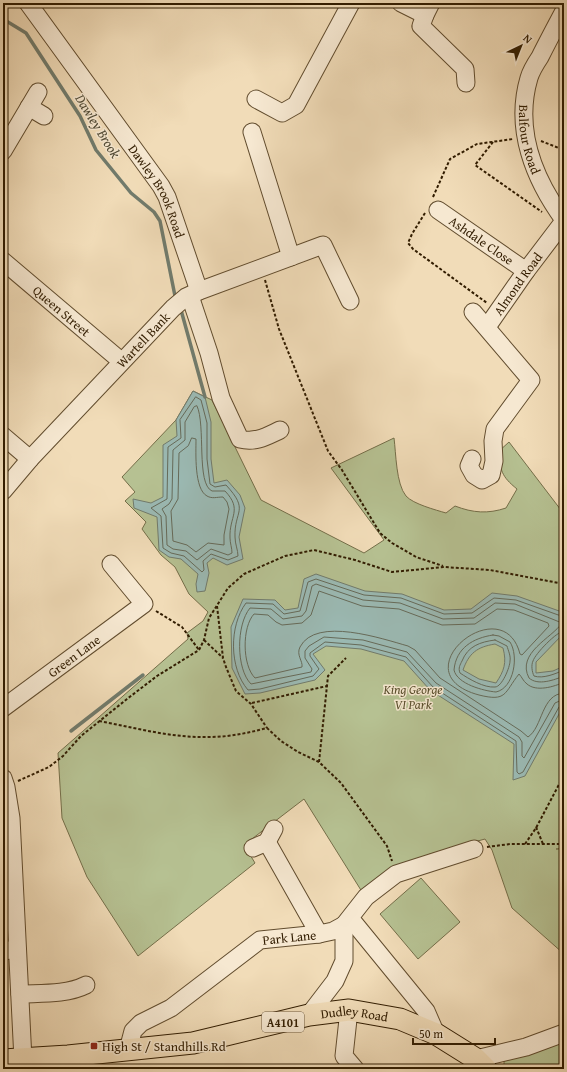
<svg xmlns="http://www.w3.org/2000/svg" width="567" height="1072" viewBox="0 0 567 1072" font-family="'Gentium Book Plus',serif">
<rect width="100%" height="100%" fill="#f1dcb8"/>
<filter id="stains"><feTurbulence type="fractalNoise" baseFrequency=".005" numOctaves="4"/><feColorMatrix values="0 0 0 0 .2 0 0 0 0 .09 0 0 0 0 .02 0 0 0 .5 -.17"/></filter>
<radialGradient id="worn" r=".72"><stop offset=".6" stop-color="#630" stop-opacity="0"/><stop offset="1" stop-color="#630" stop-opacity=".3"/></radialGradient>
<g fill="#b6c192" stroke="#746e49">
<path d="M193,391L212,400L261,500L364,553L384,540L331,468L394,438C396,453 396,484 406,496C413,504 436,510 446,513L455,506C473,513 488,514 506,508L517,489C501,476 501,471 498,452L509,442L564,514V848L556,849H564V954L512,908L492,850L485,839L430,854L411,862L364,895L304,799L244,845L255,863L138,956L87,877L62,818L58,753L188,639L187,633L203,621L208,612L189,594L175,567L161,555L142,529L146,522L125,501L135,492L122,477L176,420Z"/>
<path d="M421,878L460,922L418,959L380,914Z"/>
<path d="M559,1043C566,1052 564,1059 560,1069H508L504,1066V1061Z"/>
</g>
<g fill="#9bbab4" stroke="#717b6c" fill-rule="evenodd">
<path d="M193,391L205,397L211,422V459L214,483L227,480L240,495L245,508L239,537L243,559L227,565L213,558L207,563L209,573L205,591L197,592L196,584L198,574L181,559L169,557L159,550L157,517L134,508L133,499L151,503L163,497V445L177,436L176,420Z"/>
<path d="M316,574L365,591L402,594L444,610L471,609L492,593L517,596L562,612L564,615V633L536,662V673L553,671L564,666V705L525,776L513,780L514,744L430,690L404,661L361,649L326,646L313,654L325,670L315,680L260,693L245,694L232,668L231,627L243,599L275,600L285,610L298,608L304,579ZM495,644L503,648C507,663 504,671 496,683L479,679L463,670C469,653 477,647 495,644Z"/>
</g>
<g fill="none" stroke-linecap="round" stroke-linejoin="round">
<g stroke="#666b5a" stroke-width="1">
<path d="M196,397L201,400L207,423V459L210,484L215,487L226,485C250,511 234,510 235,537C235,544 238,550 238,556L228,560L211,554L203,561L204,570L202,572L184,556L171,553L163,548L161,516L151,508L167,499L168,447L181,438L180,420Z"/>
<path d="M197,406C206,425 196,484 212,491H225C243,510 229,516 230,538C230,543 232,548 232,553L228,555L211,549L197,560L186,551L173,549L167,545L166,516L162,509L169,504L172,499L173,450L185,440V422L194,407Z"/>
<path d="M192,438L196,439C196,453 194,489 207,496C212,499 217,497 223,497L227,502L229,509L224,535V545L208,543L196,552L187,545L173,541L171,511L178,499L179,453L188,446Z"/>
<path d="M564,617L516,600L494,598L472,613L444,614L401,598L364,595L316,579L308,582L300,611L284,614L273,604L246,603C229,626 229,668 248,690L260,689L313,676L319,669L310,656V653L325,642L361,645L406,657L433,687L516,741L517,772L519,774L523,772L559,707L564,704"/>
<path d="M564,631C557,631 535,654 533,661C531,665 532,672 534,676C543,679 555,674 564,670"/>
<path d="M493,635L499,636L510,642C519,656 514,688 496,692C484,691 457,684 454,670C456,648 473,638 493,635Z"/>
<path d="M495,640L507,646C508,650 511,656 510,661C510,667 502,687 495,687C484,688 469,679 460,673C458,668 460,665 462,661C468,646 480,642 495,640Z"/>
<path d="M564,676C554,680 538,686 529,678C516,653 552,638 562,623L515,604L495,603L474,618L443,619L400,603L363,600L316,584L312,586L306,611L302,616L283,619L271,609L250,608C236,625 236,669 251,684L311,672L312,669L305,658V651L309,646L324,637L363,640L407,652L436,683L519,737L522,742V756L524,758L555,703L564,699"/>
<path d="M564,682C554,687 536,692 527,684C523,681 522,677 519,674C504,693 507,702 479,695C397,673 503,587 520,654L522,655L549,626L548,623L514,610L497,609L475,624L442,625L399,609L362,606L319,591L311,615L302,623L282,625L276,622L268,615L254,614C242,627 242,665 255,678L302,667C303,661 296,655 300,647C316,616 383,639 408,646L415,650L440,678L521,731L528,737C543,727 541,694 564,693"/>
</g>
<g stroke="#717b6c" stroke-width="3.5">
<path d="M3,19L26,33L80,116L96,150L131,193L154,212L160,221L175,296"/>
<path d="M181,310L205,397"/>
<path d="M71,731L143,675"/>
</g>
<defs>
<g id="minor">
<path id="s1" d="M28,3L161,186L167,197L199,291"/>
<path d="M401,3L425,15L431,3"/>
<path id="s2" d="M564,11C556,26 548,41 540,57C536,63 531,71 529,78C514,129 534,179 564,220"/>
<path d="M425,15L421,26L465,69L466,83"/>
<path d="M256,99L282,113L296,105L351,3"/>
<path d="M29,107L44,116"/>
<path d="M252,132L291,257"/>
<path d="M3,151L38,92"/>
<path id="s3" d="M438,210L526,271"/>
<path id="s4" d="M3,261L121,361"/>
<path d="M190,296L209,353L221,398L240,439C256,443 267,436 280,430"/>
<path id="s5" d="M487,327L526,271L564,221"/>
<path d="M3,436L30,459"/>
<path d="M472,459L469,466L474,475L482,480L491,475L494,461L493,441L495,429L531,380L473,312"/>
<path id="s6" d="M3,491L30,459L173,308L186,297L199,291L323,245L350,301"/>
<path id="s7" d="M3,708L144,604L111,564"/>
<path d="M3,778L6,787L11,818L23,1060"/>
<path d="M267,842L319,934"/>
<path d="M253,848L267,842L274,829"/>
<path d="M3,951L17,949"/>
<path d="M20,994C41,993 66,995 86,985"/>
<path d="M349,1010L344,1056L355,1069"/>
<path d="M309,1015L335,981L344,961V925L366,897L396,874L474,849"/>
<path id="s8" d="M128,1050L133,1031L141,1023L171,1008L260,940L319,934L333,931L344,925L355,924L426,1011L436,1034"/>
<path d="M476,1059L526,1047L564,1033"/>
</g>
<g id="major">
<path id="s9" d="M3,1060L68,1056L193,1043L309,1015L349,1010L400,1019L436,1034L476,1059L486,1069"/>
</g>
</defs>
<use href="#minor" stroke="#614c2e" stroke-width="19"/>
<use href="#major" stroke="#311c00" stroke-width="23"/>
<g stroke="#311c00" stroke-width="2" stroke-dasharray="3 2" stroke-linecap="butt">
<path d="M541,141L564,150"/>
<path d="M493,142L475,165L542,212"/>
<path d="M433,197L450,159L477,144L513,139"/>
<path d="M425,213L412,234L408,243L413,249L487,303"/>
<path d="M265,280L279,329L328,451L342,470L380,533L392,543L416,557L443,566"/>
<path d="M217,606L223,658L226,667L236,691L251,704L267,728"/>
<path d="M156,611L182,627L199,650"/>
<path d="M204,640L223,658"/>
<path d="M252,703L327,686"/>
<path d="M99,721C136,728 172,738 209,737C229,737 248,733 267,728L281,741L298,752L319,762L341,783L387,846L392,861"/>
<path d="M319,762L328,676L346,658"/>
<path d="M18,781L49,767L63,756L81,736L127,699L157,676L199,650L204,640L209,618L228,588L244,574L285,556L314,550L355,560L392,572L444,567L490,570L564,584"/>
<path d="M536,827L543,844"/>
<path d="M525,844L536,828L564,775"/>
<path d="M487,847L510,844H564"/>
</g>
<use href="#minor" stroke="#f6e8d1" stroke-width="17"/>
<use href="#major" stroke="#f1dcb8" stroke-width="21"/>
</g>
<rect fill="#8f2418" stroke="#f6e8d1" stroke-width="1.5" x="90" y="1042" width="8" height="8" rx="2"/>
<g text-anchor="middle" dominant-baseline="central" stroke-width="3" stroke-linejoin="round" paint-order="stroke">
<rect fill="#f6e8d1" stroke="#6c593f" stroke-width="1" x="262" y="1012" width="42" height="20" rx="3"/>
<g font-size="12" font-weight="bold" fill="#311c00">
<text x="283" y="1022">A4101</text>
</g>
<g font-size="13" fill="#311c00" stroke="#f6e8d1">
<text stroke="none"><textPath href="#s2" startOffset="138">Balfour Road</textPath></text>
<text stroke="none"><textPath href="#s1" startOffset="229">Dawley Brook Road</textPath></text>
<text stroke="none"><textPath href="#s3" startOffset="53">Ashdale Close</textPath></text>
<text stroke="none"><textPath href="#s5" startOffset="53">Almond Road</textPath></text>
<text stroke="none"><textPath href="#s4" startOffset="77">Queen Street</textPath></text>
<text stroke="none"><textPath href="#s6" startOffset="206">Wartell Bank</textPath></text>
<text stroke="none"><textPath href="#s7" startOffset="88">Green Lane</textPath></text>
<text stroke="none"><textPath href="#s8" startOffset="206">Park Lane</textPath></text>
<text stroke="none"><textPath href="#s9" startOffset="356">Dudley Road</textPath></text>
</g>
<g font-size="13" font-style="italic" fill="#594e2c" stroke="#f6e8d1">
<text x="413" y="689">King George<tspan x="413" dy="15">VI Park</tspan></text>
</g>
<g font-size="13" fill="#311c00" stroke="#f6e8d1" text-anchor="start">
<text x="102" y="1046">High St / Standhills Rd</text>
</g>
<g font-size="14" font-style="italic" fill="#514b36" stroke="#f6e8d1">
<text transform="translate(98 126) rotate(58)">Dawley Brook</text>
</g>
</g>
<rect width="567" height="1072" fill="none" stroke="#f1dcb8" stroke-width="16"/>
<rect x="4" y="4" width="559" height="1064" fill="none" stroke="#311c00" stroke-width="2"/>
<rect x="8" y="8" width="551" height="1056" fill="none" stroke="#311c00"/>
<g transform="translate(521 46) rotate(43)" stroke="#f6e8d1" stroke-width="3" paint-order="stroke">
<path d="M0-3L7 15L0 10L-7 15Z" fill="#311c00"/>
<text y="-6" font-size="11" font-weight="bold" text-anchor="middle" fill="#311c00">N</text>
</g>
<path d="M413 1038v6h82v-6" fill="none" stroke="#311c00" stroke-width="2"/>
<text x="419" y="1038" font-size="12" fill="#311c00" stroke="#f6e8d1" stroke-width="3" paint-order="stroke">50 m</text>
<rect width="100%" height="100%" filter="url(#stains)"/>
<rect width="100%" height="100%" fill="url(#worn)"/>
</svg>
